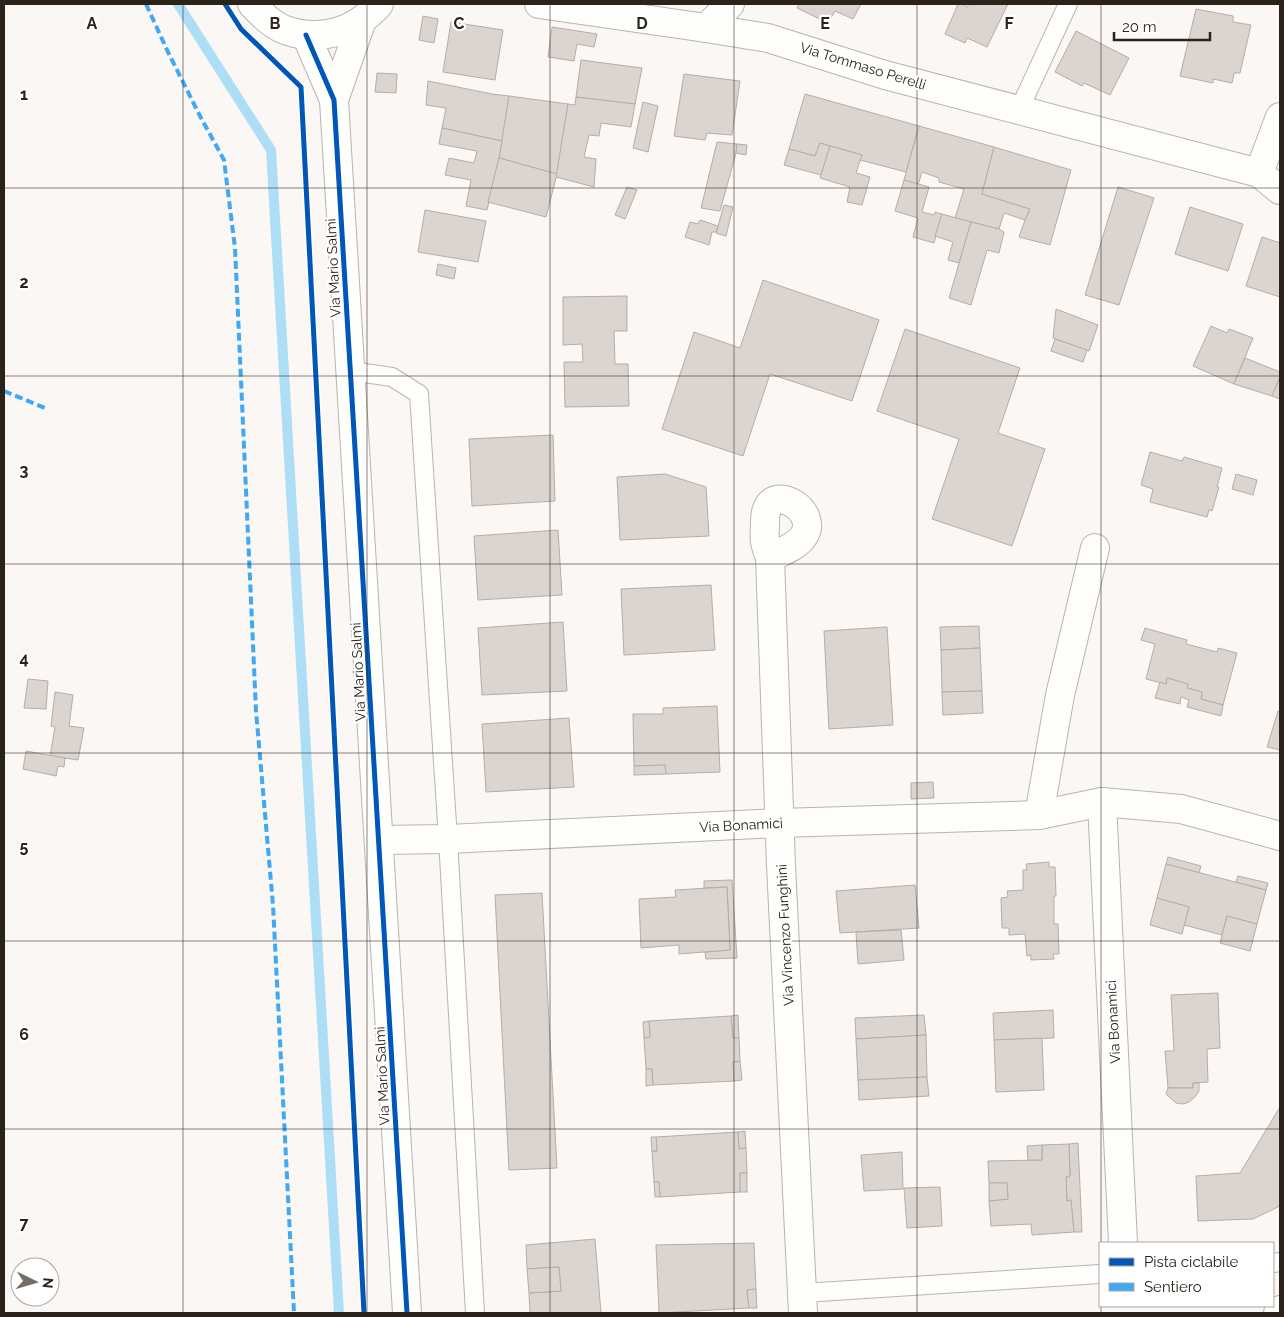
<svg xmlns="http://www.w3.org/2000/svg" width="1284" height="1317" viewBox="0 0 1284 1317" font-family="Raleway,sans-serif">
<rect width="100%" height="100%" fill="#faf7f4"/>
<g fill="none" stroke-linecap="round" stroke-linejoin="round">
<path stroke="#aedef5" stroke-width="10" d="M178,4L271,150L339,1313"/>
</g>
<g fill="#dbd4cf" stroke="#b4ada9">
<path d="M799,4H861L853,19L835,11L828,23L797,8Z"/>
<path d="M958,4H962L967,7L969,4H1008L987,47L967,38L965,43L945,34Z"/>
<path d="M1196,9L1233,16V22L1251,25L1240,73H1234L1232,83L1213,79V83L1180,76Z"/>
<path d="M423,16L438,19L434,43L419,40Z"/>
<path d="M451,22L503,30L495,80L443,72Z"/>
<path d="M552,27L597,34L594,47L577,44L574,61L548,57Z"/>
<path d="M1076,31L1129,58L1110,95L1084,83L1082,86L1055,72Z"/>
<path d="M581,60L642,68L635,104L576,97Z"/>
<path d="M377,73L397,74L396,93L375,92Z"/>
<path d="M684,74L740,81L732,135L707,133L705,140L674,136Z"/>
<path d="M428,81L492,94L509,96L502,141L442,128L446,108L426,105Z"/>
<path d="M805,94L919,126L906,172L860,160L862,155L820,143L815,156L789,149Z"/>
<path d="M509,96L568,104L557,174L499,158Z"/>
<path d="M576,97L635,104L631,127L601,123L599,136L589,135L584,157L596,159L594,187L556,177L568,104L575,105Z"/>
<path d="M643,102L658,106L648,152L633,148Z"/>
<path d="M919,126L994,147L982,194L1030,209L1025,220L1004,213L999,229L955,218L964,189L939,182V178L922,172L918,185L904,180Z"/>
<path d="M442,128L502,141L499,158L487,210L466,206L471,180L445,175L449,158L474,163L477,151L439,144Z"/>
<path d="M717,142L737,144L736,153L720,211L701,208Z"/>
<path d="M820,143L830,146L821,175L784,165L789,149L815,156Z"/>
<path d="M737,144L747,145L746,155L736,153Z"/>
<path d="M830,146L862,155L856,173L870,177L862,205L847,202L850,187L820,178Z"/>
<path d="M994,147L1071,170L1050,245L1019,237L1025,220L1030,209L982,194Z"/>
<path d="M499,158L557,174L546,217L488,202Z"/>
<path d="M904,180L929,187L922,212L934,215L935,212L942,214L934,243L913,237L918,218L895,211Z"/>
<path d="M627,187L637,190L625,219L615,215Z"/>
<path d="M1118,187L1154,198L1119,305L1085,295Z"/>
<path d="M724,205L733,207L726,236L716,233Z"/>
<path d="M1190,207L1243,224L1228,271L1175,254Z"/>
<path d="M425,210L486,221L478,262L418,252Z"/>
<path d="M942,214L971,222L959,263L948,260L953,242L935,236Z"/>
<path d="M700,220L718,226L716,232H712L709,245L685,237L690,222L698,224Z"/>
<path d="M971,222L999,229L1004,232L999,253L987,250L971,305L949,298Z"/>
<path d="M1262,237L1280,243V297L1246,286Z"/>
<path d="M438,264L456,268L454,279L436,275Z"/>
<path d="M763,280L879,320L852,401L770,374L743,456L662,429L694,332L740,348Z"/>
<path d="M627,296V331H614L615,364H628L629,406L565,407L564,362H583L582,344L563,345V297Z"/>
<path d="M1056,309L1098,325L1089,351L1053,338Z"/>
<path d="M1211,326L1227,333L1229,329L1253,338L1234,384L1193,366Z"/>
<path d="M905,329L1020,368L998,433L1045,449L1012,546L932,519L959,439L877,411Z"/>
<path d="M1055,339L1087,350L1083,362L1051,351Z"/>
<path d="M1245,358L1280,372V377L1272,396L1234,384Z"/>
<path d="M1280,377V399L1272,396Z"/>
<path d="M553,435L555,501L472,506L469,439Z"/>
<path d="M1150,452L1182,461L1184,457L1222,468L1217,487H1219L1212,511L1209,510L1207,517L1150,502L1153,489L1141,485Z"/>
<path d="M665,474L706,487L709,536L620,540L617,477Z"/>
<path d="M1236,474L1257,480L1253,495L1232,489Z"/>
<path d="M558,530L562,595L478,600L474,536Z"/>
<path d="M711,585L715,650L624,655L621,589Z"/>
<path d="M563,622L567,691L482,695L478,628Z"/>
<path d="M979,626L980,648L941,650L940,627Z"/>
<path d="M887,627L893,725L829,729L824,631Z"/>
<path d="M1145,628L1187,640L1186,644L1217,652L1218,648L1237,653L1223,705L1201,699L1202,692L1187,688L1188,684L1167,678L1166,684L1146,679L1155,644L1141,640Z"/>
<path d="M980,648L982,691L942,692L941,650Z"/>
<path d="M1167,678L1188,684L1187,688L1202,692L1201,699L1223,705L1221,716L1187,707L1189,700L1181,697L1180,704L1155,698L1160,682L1166,684Z"/>
<path d="M28,679L48,681L46,709L24,708Z"/>
<path d="M982,691L983,713L943,715L942,692Z"/>
<path d="M55,692L73,695L69,726L84,728L78,760L50,756L55,727L51,726Z"/>
<path d="M717,706L720,772L666,774L665,765L634,766L633,714H663V708Z"/>
<path d="M1278,711L1280,712V750L1267,747Z"/>
<path d="M569,718L574,787L486,792L482,724Z"/>
<path d="M26,751L65,758L64,767L58,766L56,776L23,769Z"/>
<path d="M665,765L666,774L634,775V766Z"/>
<path d="M933,782L934,798L911,799V783Z"/>
<path d="M1168,857L1201,866L1199,873L1166,864Z"/>
<path d="M1049,862V867H1055L1056,896H1054V924H1058L1059,954H1053L1054,959L1031,960V955L1027,956L1025,934L1009,935V928H1002L1001,898L1008,897L1007,891L1023,890V870H1027L1026,864Z"/>
<path d="M1166,864L1266,890L1257,924L1227,916L1222,935L1184,925L1189,907L1157,898Z"/>
<path d="M1238,876L1268,883L1266,890L1236,882Z"/>
<path d="M732,880L737,958L706,959L705,952L730,950L727,887L704,888V881Z"/>
<path d="M915,885L919,928L840,933L836,891Z"/>
<path d="M727,887L730,950L679,954V945L641,948L639,899L676,897L675,890Z"/>
<path d="M542,893L557,1168L509,1170L495,895Z"/>
<path d="M1157,898L1189,907L1182,934L1150,925Z"/>
<path d="M1227,916L1257,924L1250,951L1220,943Z"/>
<path d="M901,930L904,960L858,964L856,932Z"/>
<path d="M1218,993L1220,1048L1207,1049L1208,1082L1193,1083V1088H1168L1165,1051H1174L1171,995Z"/>
<path d="M1053,1010L1054,1038L994,1040L993,1013Z"/>
<path d="M738,1015L739,1038H733L731,1016Z"/>
<path d="M924,1015L926,1035L856,1039L855,1018Z"/>
<path d="M731,1016L733,1038H739L740,1061L733,1062L734,1081L653,1085L652,1069H646L644,1038L650,1037L649,1021Z"/>
<path d="M649,1021L650,1037L644,1038L643,1022Z"/>
<path d="M926,1035L927,1077L858,1080L856,1039Z"/>
<path d="M1042,1038L1044,1090L996,1092L994,1040Z"/>
<path d="M740,1061L742,1080L734,1081L733,1062Z"/>
<path d="M646,1069H652L653,1085L646,1086Z"/>
<path d="M927,1077L929,1096L859,1100L858,1080Z"/>
<path d="M1193,1083H1199V1091L1195,1097L1189,1102L1183,1104L1176,1103L1166,1094L1168,1088H1193Z"/>
<path d="M1280,1107V1204L1278,1207L1253,1219L1198,1221L1196,1176L1240,1173Z"/>
<path d="M745,1131L746,1148L739,1149L738,1132Z"/>
<path d="M738,1132L739,1149L746,1148L747,1173H740V1192L660,1197L659,1182H654L652,1151H657L656,1137Z"/>
<path d="M651,1137H656L657,1151H652Z"/>
<path d="M1078,1143L1082,1232H1074L1071,1200L1067,1201L1066,1177L1070,1176L1069,1144Z"/>
<path d="M1069,1144L1070,1176L1066,1177L1067,1201L1071,1200L1074,1232L1032,1235L1031,1224L991,1226L989,1201L1008,1199L1007,1183H989L988,1161L1042,1160V1145Z"/>
<path d="M1042,1145V1160H1028L1027,1146Z"/>
<path d="M902,1152L903,1189L864,1191L861,1155Z"/>
<rect x="740" y="1173" width="7" height="19"/>
<path d="M654,1182H659L660,1197H655Z"/>
<path d="M989,1183H1007L1008,1199L989,1201Z"/>
<path d="M940,1187L942,1226L907,1228L904,1188Z"/>
<path d="M595,1239L601,1313H530L529,1293L561,1291L559,1267L527,1269L526,1245Z"/>
<path d="M754,1243L756,1289L747,1290L749,1308L659,1313L656,1245Z"/>
<path d="M559,1267L561,1291L529,1293L527,1269Z"/>
<path d="M756,1289L757,1308H749L747,1290Z"/>
</g>
<g fill="none" stroke-linecap="round" stroke-linejoin="round">
<defs>
<g id="lane">
<path d="M1019,110L1068,4"/>
<path d="M351,371L392,377L419,394L448,839L475,1313"/>
<path d="M1273,1263L1280,1262"/>
<path d="M803,1293L1100,1274"/>
</g>
<g id="street">
<path d="M1259,173L1280,117"/>
<path d="M770,558C780,552 796,547 803,537C821,512 773,482 766,512C765,515 765,520 765,524C764,540 764,542 770,558L781,865L803,1313"/>
<path d="M1102,802L1123,1243"/>
<path d="M1039,815L1060,695L1095,548"/>
<path d="M379,840L448,839L780,823L1039,815L1102,802L1181,809L1280,836"/>
<path d="M1278,1313L1280,1310"/>
</g>
<g id="secondary">
<path d="M252,4C261,14 272,25 285,30C313,40 345,35 368,15C372,11 376,8 379,4"/>
<path d="M539,4L706,28L730,4"/>
<path d="M706,28L768,38L885,75L1259,173L1280,190"/>
<path d="M306,35L334,100L407,1313"/>
<path d="M334,100L362,20"/>
</g>
</defs>
<use href="#lane" stroke="#b9b4ae" stroke-width="20"/>
<use href="#street" stroke="#b9b4ae" stroke-width="30"/>
<use href="#secondary" stroke="#b9b4ae" stroke-width="30"/>
<use href="#lane" stroke="#fefefd" stroke-width="18"/>
<use href="#street" stroke="#fefefd" stroke-width="28"/>
<use href="#secondary" stroke="#fefefd" stroke-width="28"/>
<g stroke="#3fa9f5" stroke-width="4" stroke-dasharray="8 4" stroke-linecap="butt">
<path d="M146,4L168,52L200,116L224,160L235,248L256,711L273,905L294,1313"/>
<path d="M4,391L45,408"/>
</g>
<defs>
<g id="cycleway">
<path d="M225,4L241,29L301,87L364,1313"/>
<path d="M306,35L334,100L407,1313"/>
</g>
</defs>
<use href="#cycleway" stroke="#fff" stroke-width="8"/>
<use href="#cycleway" stroke="#0057b8" stroke-width="5"/>
</g>
<path fill="none" stroke="#2b2219" stroke-width="1" stroke-opacity="0.55" d="M183,4V1313M367,4V1313M550,4V1313M734,4V1313M917,4V1313M1101,4V1243M4,188H1280M4,376H1280M4,564H1280M4,753H1280M4,941H1280M4,1129H1280M1101,1306V1313"/>
<g text-anchor="middle" dominant-baseline="central" stroke-width="4.5" stroke-linejoin="round" paint-order="stroke">
<g font-size="14" fill="#2b2219" stroke="#fff">
<text transform="translate(863 66) rotate(17)">Via Tommaso Perelli</text>
<text transform="translate(333 268) rotate(-93)">Via Mario Salmi</text>
<text transform="translate(358 672) rotate(-93)">Via Mario Salmi</text>
<text transform="translate(741 825) rotate(-3)">Via Bonamici</text>
<text transform="translate(785 935) rotate(-93)">Via Vincenzo Funghini</text>
<text transform="translate(1113 1022) rotate(-93)">Via Bonamici</text>
<text transform="translate(382 1076) rotate(-93)">Via Mario Salmi</text>
</g>
</g>
<g font-size="16" text-anchor="middle" font-weight="bold" fill="#2b2219" stroke="#fff" stroke-width="4.5" stroke-linejoin="round" paint-order="stroke">
<text x="92" y="29">A</text>
<text x="275" y="29">B</text>
<text x="459" y="29">C</text>
<text x="642" y="29">D</text>
<text x="825" y="29">E</text>
<text x="1009" y="29">F</text>
<text x="24" y="100">1</text>
<text x="24" y="288">2</text>
<text x="24" y="476">3</text>
<text x="24" y="664">4</text>
<text x="24" y="852">5</text>
<text x="24" y="1040">6</text>
<text x="24" y="1229">7</text>
</g>
<rect width="1284" height="1317" fill="none" stroke="#2b2219" stroke-width="10"/>
<rect x="1099" y="1242" width="175" height="65" fill="#ffffff" stroke="#aaa7a3"/>
<rect x="1109" y="1258" width="25" height="8" fill="#0057b8" stroke="#aaa7a3"/>
<text x="1144" y="1267" font-size="15" fill="#2b2219">Pista ciclabile</text>
<rect x="1109" y="1283" width="25" height="8" fill="#3fa9f5" stroke="#aaa7a3"/>
<text x="1144" y="1292" font-size="15" fill="#2b2219">Sentiero</text>
<g transform="translate(35 1282) rotate(95)"><circle r="24" fill="#ffffff" stroke="#aaa7a3"/>
<path d="M0-4L9 19L0 12L-9 19Z" fill="#736d66"/>
<text y="-8" font-size="14" font-weight="bold" text-anchor="middle" fill="#2b2219">N</text>
</g>
<path d="M1114 32v8h96v-8" fill="none" stroke="#2b2219" stroke-width="2.5"/>
<text x="1122" y="32" font-size="15" fill="#2b2219" stroke="#ffffff" stroke-width="4" paint-order="stroke">20 m</text>
</svg>
